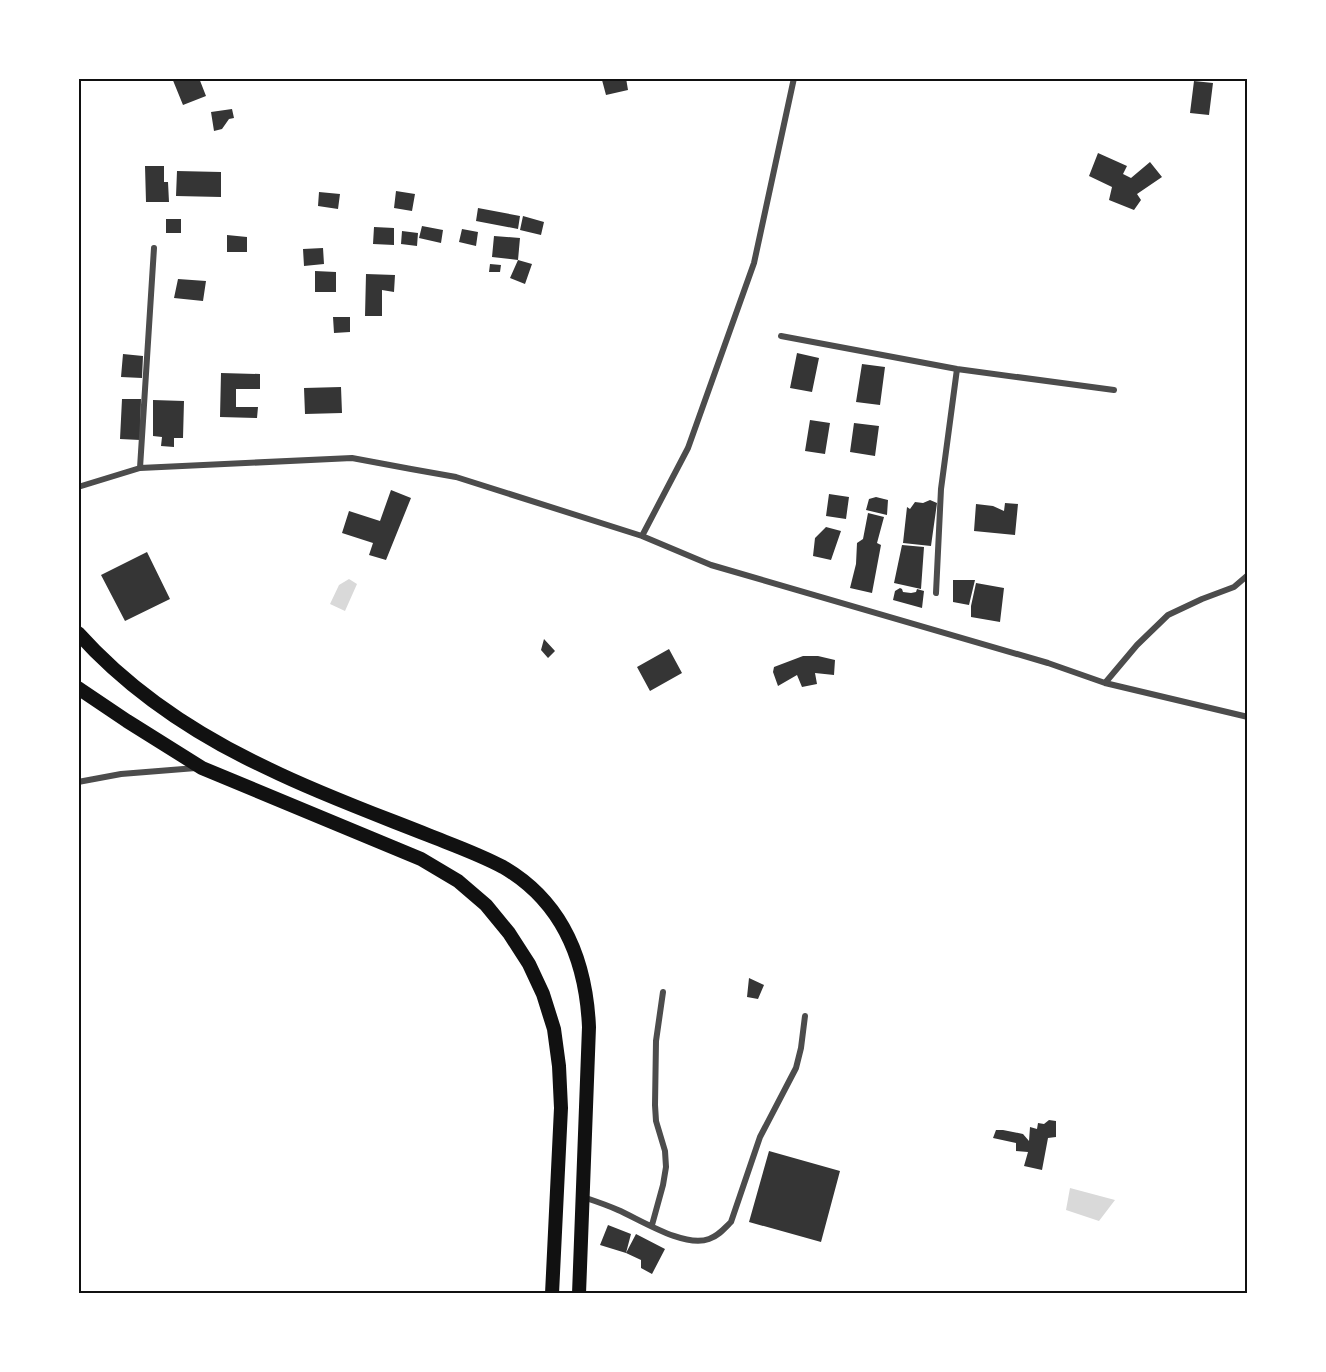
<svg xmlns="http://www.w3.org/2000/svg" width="1326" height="1372" font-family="'Roboto Serif',serif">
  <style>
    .water { fill: #d9d9d9 }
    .building { fill: #353535 }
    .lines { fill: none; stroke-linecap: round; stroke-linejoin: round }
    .minor { stroke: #4c4c4c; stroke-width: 6 }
    .trunk { stroke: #111; stroke-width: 14 }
    .neatline { fill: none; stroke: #111; stroke-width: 2 }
  </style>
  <rect width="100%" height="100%" fill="#fff"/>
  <path class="water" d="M349,579L357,584L345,611L330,604L339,585Z
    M1070,1188L1115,1200L1099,1221L1066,1210Z"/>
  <path class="building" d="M172,78H199L206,96L183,105Z
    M610,78H626L628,90L606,95L602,80Z
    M1194,81L1213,83L1209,115L1190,113Z
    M232,109L234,118L229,119L222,129L214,131L211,112Z
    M1098,153L1127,166L1123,174L1131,178L1150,162L1162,177L1137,194L1141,200L1134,210L1109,200L1112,187L1089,176Z
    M145,166H164V182H168L169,202H146Z
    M177,171L221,172V197L176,196Z
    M396,191L415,194L412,211L394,208Z
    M319,192L340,194L338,209L318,206Z
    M478,208L520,216L518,229L476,221Z
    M523,216L544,222L541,235L520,230Z
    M166,219H181V233H166Z
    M422,226L443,230L441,243L419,238Z
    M374,227L394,228V245L373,244Z
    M462,229L478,232L476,246L459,242Z
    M402,231L418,233L417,246L401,244Z
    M227,235L247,237V252H227Z
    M494,236L520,238L518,260L492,257Z
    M323,248L324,264L304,266L303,249Z
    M518,260L532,264L525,284L510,278Z
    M490,264L501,265L500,272H489Z
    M315,271L336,272V292H315Z
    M366,274L395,275L394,292L382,290V316H365Z
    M178,279L206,281L203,301L174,298Z
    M333,317H350V332L334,333Z
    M797,353L819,358L812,392L790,388Z
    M123,354L143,356L142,378L121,377Z
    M862,364L885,367L880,405L856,402Z
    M221,373L260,374V389H236V407H258L257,418L220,417Z
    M341,387L342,413L305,414L304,388Z
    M122,399H141L140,440L120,439Z
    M153,400L184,401L183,438H174V447L161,446L162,437L153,436Z
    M810,420L830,423L825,454L805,451Z
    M854,423L879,426L875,456L850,452Z
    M391,490L411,498L386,560L369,555L373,543L342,533L349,511L380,521Z
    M829,494L849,497L846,519L826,516Z
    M876,497L888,500L887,515L866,510L869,499Z
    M930,500L937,503L931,546L903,543L907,507L910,509L915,502L923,503Z
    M1005,503L1018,504L1015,535L974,531L976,504L993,506L1004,511Z
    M868,513L884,517L877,543L881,545L872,593L850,588L856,564L857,543L863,539Z
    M826,527L841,531L831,560L813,556L815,538Z
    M902,545L924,547L921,589L894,583Z
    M147,552L170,599L125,621L101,575Z
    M953,580H975L969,605L953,602Z
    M976,583L1004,588L1000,622L971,617V606Z
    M900,588L902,589L903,592L911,593L916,592L917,589L924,591L922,608L893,600L895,591Z
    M544,639L555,651L548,658L541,650Z
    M669,649L682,673L650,691L637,667Z
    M803,656H818L835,660L834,675L815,673L817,684L802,687L797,675L778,686L773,672L774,667Z
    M749,978L764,985L758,999L747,997Z
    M1049,1120L1056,1121V1137L1048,1138L1042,1170L1024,1166L1028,1152L1016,1151V1143L993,1138L996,1130H1003L1023,1134L1029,1141L1030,1127L1037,1129L1038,1123L1044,1124Z
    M769,1151L840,1171L821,1242L749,1222Z
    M608,1225L631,1234L626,1253L636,1234L665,1249L652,1274L641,1268V1260L626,1253L600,1245Z"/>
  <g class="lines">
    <path class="minor" d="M781,336L957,369L1114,390
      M140,468L154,248
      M78,487L140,468L352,458L411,469L456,477L642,536L711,565L1048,663L1105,683L1248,717
      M642,536L688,448L754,263L794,78
      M936,593L941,489L957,369
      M1105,683L1137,645L1168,615L1202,599L1234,587L1248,575
      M78,782L121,774L196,768
      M583,1197C595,1201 607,1205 618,1210C641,1220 684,1248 709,1239C718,1236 724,1229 731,1222L760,1137L796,1068L801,1048L805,1016
      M652,1225L663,1185L666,1167L665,1151L656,1121L655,1105L656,1041L663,992"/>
    <path class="trunk" d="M78,633C130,691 198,736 269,769C320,794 375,814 428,835C453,845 479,854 503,867C563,902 586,961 589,1027L579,1294
      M78,688L127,721L202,768L421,859L458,881L486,905L509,933L529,964L543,994L554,1029L559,1066L561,1108L552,1294"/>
  </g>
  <rect width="1326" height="1372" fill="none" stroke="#ffffff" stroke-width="159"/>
  <rect x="80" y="80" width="1166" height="1212" class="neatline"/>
</svg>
